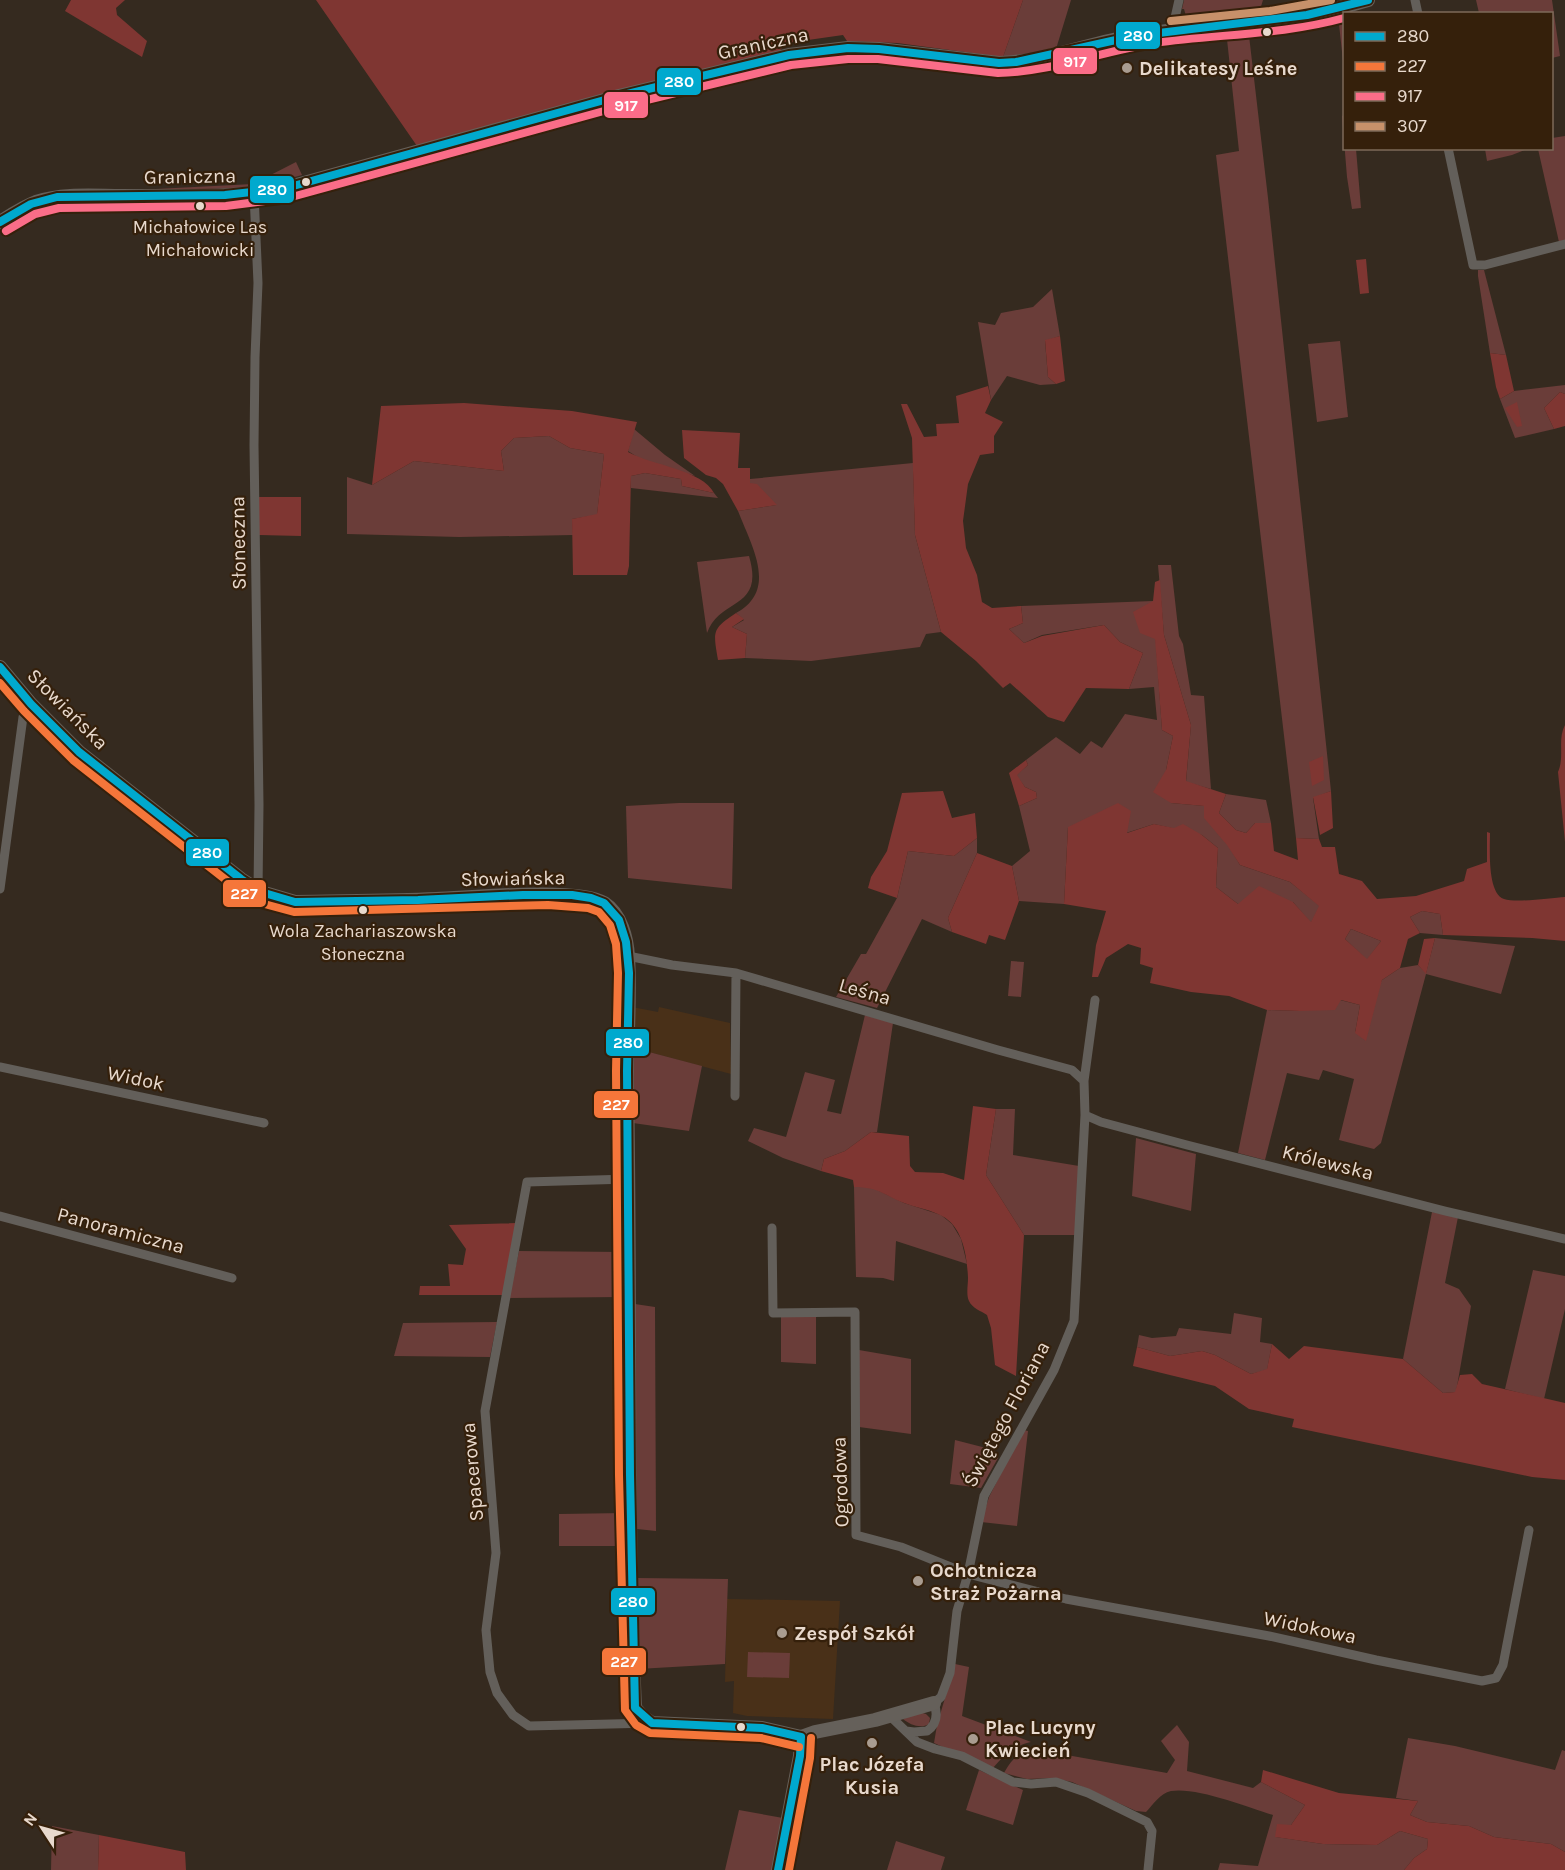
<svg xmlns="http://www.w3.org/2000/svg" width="1565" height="1870" font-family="Karla,sans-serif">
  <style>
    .built { fill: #493018 }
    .green { fill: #6a3d39 }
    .forest { fill: #7f3632; fill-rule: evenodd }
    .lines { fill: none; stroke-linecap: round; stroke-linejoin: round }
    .street { stroke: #635f5a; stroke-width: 9 }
    .secondary { stroke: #65605a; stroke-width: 14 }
    .bus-1-casing { stroke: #35200b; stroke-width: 12 }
    .bus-2-casing { stroke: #35200b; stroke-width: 12 }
    .bus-3-casing { stroke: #35200b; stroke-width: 12 }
    .bus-4-casing { stroke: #35200b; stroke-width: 12 }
    .bus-1 { stroke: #00a9ce; stroke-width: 8 }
    .bus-2 { stroke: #f5763a; stroke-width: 8 }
    .bus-3 { stroke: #fb6d88; stroke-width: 8 }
    .bus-4 { stroke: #c7916a; stroke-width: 8 }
    .bus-dot { fill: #e8d9cd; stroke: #35200b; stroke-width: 2 }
    .poi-dot { fill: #a99c90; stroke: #35200b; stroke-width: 2 }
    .labels { text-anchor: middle; stroke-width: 4.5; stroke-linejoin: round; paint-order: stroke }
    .bus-label { font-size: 18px; fill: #e8d9cd; stroke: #35200b }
    .street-label { font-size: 20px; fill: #e8d9cd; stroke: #35200b }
    .poi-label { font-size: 20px; font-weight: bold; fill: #e8d9cd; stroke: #35200b; text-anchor: start }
    .line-badge { stroke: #35200b; stroke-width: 2 }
    .badge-label { font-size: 16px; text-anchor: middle; font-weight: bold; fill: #fff }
  </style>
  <rect width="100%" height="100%" fill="#352a1f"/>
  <path class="built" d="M632,1007L658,1012L659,1007L730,1023L731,1074L634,1048Z
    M727,1599L840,1601L833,1719L747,1716L733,1713L734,1681L725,1682Z"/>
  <path class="green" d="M1023,0H1071L1056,49L1003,57Z
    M1184,0H1263L1259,13L1193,21L1186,16L1184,9H1182Z
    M1476,0H1552L1560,56L1552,58V14L1479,13Z
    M1344,14V70L1338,15Z
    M1248,27L1268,198L1331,791L1313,798L1319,839L1296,838L1216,155L1239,151L1226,30Z
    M1344,115V148L1356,149L1361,208L1352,209L1347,177L1342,116Z
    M1565,136V241L1559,242L1538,149L1552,148V138Z
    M1485,149V148L1527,149L1512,155L1487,161Z
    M296,162L302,175L255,188L136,190L253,184Z
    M1478,270H1484L1506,355L1490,353L1478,276Z
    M1052,289L1060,336L1045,341L1048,377L1056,384L1040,385L1007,376L991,400L978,322L995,325L1001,313L1033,307Z
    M1340,341L1348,417L1317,422L1308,344Z
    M1565,385V394L1560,392L1544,408L1554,429L1515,438L1500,399L1514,391Z
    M634,429L665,455L695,476L642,460L628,451Z
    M549,436L570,448L604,454L597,515L572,519L573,535L459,537L347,534V477L372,485L414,461L504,471L501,451L514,438Z
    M913,463L915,535L941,632L926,634L920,647L811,661L745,658L747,634L732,627L744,620L736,613C779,590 751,545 738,511L776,505L750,483V479Z
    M645,473L681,479L682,486L714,493L718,498L631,488V476Z
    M749,556C765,610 720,597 707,633L697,562Z
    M1158,565H1171L1179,636L1183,644L1191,695L1204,696L1211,789L1186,782L1191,725L1164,635Z
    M1153,601L1162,730L1173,736L1166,770L1171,803L1205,806L1240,865L1290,882L1320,906L1311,923L1293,902L1238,904L1216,887L1218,848L1202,835L1154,824L1126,833L1068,827L1064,904L1019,901L1012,866L1030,851L1019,806L1037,798L1036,792L1025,787L1016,775L1028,765L1026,760L1056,737L1080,754L1091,741L1102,748L1125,714L1157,720L1154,687L1129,689L1143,653L1120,642L1104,625L1042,635L1024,643L1009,629L1023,623L1021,606Z
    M1226,794L1266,800L1271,823H1255L1246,833L1236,830L1219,813Z
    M679,803H734L732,889L628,878L626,806Z
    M977,838V853L948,918L952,932L922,919L877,1008L836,997L861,954H866L897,898L908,851L954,856Z
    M1422,911L1440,914L1443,935L1420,933L1410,917Z
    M1351,929L1381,941L1367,960L1345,939Z
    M1435,938L1515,946L1501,994L1426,974L1381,1143L1374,1149L1339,1140L1354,1079L1323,1070L1319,1080L1287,1073L1265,1160L1238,1153L1267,1010L1300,1011L1340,1000L1360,1005L1355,1033L1382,980L1400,968L1418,965L1426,973Z
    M1011,961L1024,962L1021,997L1008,996Z
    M865,1015L893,1023L877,1132H871L845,1151L824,1159L821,1171L783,1158L748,1141L754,1128L786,1137L805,1072L835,1080L827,1111L841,1114Z
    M634,1048L702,1066L689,1131L633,1123Z
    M996,1109H1015L1013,1155L1079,1166L1075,1235H1024L986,1175Z
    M1136,1138L1196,1154L1191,1211L1132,1196Z
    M854,1187H871L904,1203L941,1215L952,1224L961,1239L967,1264L896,1241L894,1281L883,1278L856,1277Z
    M1432,1212L1458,1217L1445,1283L1459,1289L1471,1306L1456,1392L1443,1393L1403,1359Z
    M519,1251L622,1252L623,1297L509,1298Z
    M1533,1270L1565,1276V1309L1544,1399L1505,1389Z
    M635,1304L655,1307L656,1531L637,1529Z
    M1234,1313L1262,1318L1260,1342L1272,1344L1267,1370L1251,1374L1215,1355L1202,1351L1170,1356L1137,1347L1139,1335L1152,1338L1176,1336L1179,1328L1231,1334Z
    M816,1316V1364L781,1362V1317Z
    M497,1322L490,1357L394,1356L403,1323Z
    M859,1350L911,1359V1434L859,1427Z
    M1023,1430L1028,1431L1017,1526L981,1522L989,1497Z
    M955,1440L994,1450L998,1458L981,1488L950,1484Z
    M625,1513L624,1546H559V1514Z
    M636,1578L728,1579L725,1664L638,1669Z
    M748,1652L790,1653L789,1678L747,1677Z
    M955,1664L969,1667L962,1716L1031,1742C1013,1746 1004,1755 992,1769L934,1743L937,1725Z
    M919,1712L926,1714L930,1718L929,1724C921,1729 910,1725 903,1719Z
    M1177,1725L1189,1742L1187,1771L1253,1788L1261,1782L1305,1805L1291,1825L1276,1837L1323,1844L1377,1845L1400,1831L1428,1839L1427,1849L1414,1858L1404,1870H1218L1220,1863L1258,1866L1273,1815C1247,1807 1197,1787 1171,1791C1160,1793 1153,1805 1146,1812L1136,1811L1072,1782L1053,1778L1027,1779L1004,1773C1013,1757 1019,1752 1039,1750L1167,1773L1175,1760L1161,1741Z
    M1408,1738L1455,1746L1555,1770L1562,1750L1565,1751V1852L1551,1844L1494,1837L1469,1826L1427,1822L1410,1815L1418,1801L1396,1798Z
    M979,1770L1023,1790L1013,1825L966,1810Z
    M739,1810L783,1818L772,1870H725Z
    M52,1826L99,1835L98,1870H51Z
    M896,1841L945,1857L941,1870H887Z"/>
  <path class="forest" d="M71,0H125L116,8L117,15L147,41L142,57L65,11Z
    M316,0H1023L1003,57L897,43L847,41L843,35L787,43L776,54L417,146Z
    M1366,259L1369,293L1360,294L1356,260Z
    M1060,336L1065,381L1056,384L1048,377L1045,340Z
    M1490,353L1506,355L1514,391L1500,399L1496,387Z
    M988,386L991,400L985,413L1003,422L994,436V453L980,455L968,484L963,521L966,548L977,575L982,602L992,608L1021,606L1023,623L1009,629L1024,643L1042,636L1104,625L1120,642L1143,653L1129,689L1086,688L1064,722L1048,717L1010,683L1003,688L976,661L941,632L915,535L912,438L901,404H907L924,437L937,436L936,424L959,423L956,396Z
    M1560,392L1565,394V426L1554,429L1544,408Z
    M1517,402L1522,426L1517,427L1505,408Z
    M464,403L572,411L637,422L628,452C651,465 703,470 714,493L682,486L681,479L645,473L631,476L629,566L627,575H573L572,519L597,514L604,454L570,448L549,436L514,438L501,451L504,471L414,461L372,485L381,406Z
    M682,430L740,433L738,468H750V483L757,484L777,505L738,511L723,484L716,478L706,475L684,458Z
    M259,497H301V536L259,535Z
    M1160,580L1164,635L1191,725L1186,781L1226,794L1219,813L1236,830L1246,833L1255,823H1271L1274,851L1298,860L1296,838L1319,839L1322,847H1335L1339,874L1362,881L1377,899L1416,896L1464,881L1467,869L1487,862V832L1490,833C1490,848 1487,893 1504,899C1516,903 1551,898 1565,897V941L1532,938L1443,935L1440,914L1422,911L1410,917L1420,933L1408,939L1400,968L1382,980L1366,1041L1355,1033L1360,1005L1341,1000L1335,1010L1300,1011L1267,1010L1229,996L1191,992L1150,983L1153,968L1140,964L1141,948L1128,944L1106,958L1098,977H1092L1096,945L1106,911L1064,904L1068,827L1118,803L1131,811L1127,833L1154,824L1174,828L1183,824L1202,835L1218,848L1216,887L1238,904L1259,886L1293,902L1311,922L1319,906L1290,882L1240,865L1227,845L1204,818V806L1171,803L1153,792L1166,770L1173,736L1162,730L1155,639L1140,633L1133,612L1153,601L1155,582ZM1351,929L1381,941L1367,959L1345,939Z
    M736,613L744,619L732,627L747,634L745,658L718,660C713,631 712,629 736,613Z
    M1565,725V842L1558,772C1565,756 1557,740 1565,725Z
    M1323,756L1324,780L1312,786L1309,762Z
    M1026,760L1028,765L1017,775L1025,787L1036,792L1037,798L1019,806L1009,773Z
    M943,791L952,818L975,813L977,838L954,856L908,851L897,898L868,888L871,877L887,851L902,793Z
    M1331,791L1333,828L1320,835L1313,797Z
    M977,853L1012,866L1019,901L1005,940L989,935L986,944L952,932L948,918Z
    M1435,938L1426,974L1418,965L1424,939Z
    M973,1106L996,1109L986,1175L1024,1235L1016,1376L995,1365L991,1328L987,1315C981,1311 972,1308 969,1301C966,1295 968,1285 968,1278C967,1256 963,1227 942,1216C931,1210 918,1208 907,1204C884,1196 880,1187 854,1187L853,1180L821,1171L824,1159L845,1151L871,1132L909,1136L910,1166L915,1172L943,1173L964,1180Z
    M517,1223L504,1295H419L420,1286H450L448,1264L463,1265L466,1249L449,1225Z
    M1272,1344L1289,1359L1304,1346L1403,1359L1443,1393L1455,1392L1460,1375L1472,1374L1482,1384L1565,1403V1480L1532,1477L1292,1427L1294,1419L1249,1409L1215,1386L1133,1366L1137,1347L1170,1356L1202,1351L1215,1355L1251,1374L1267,1369Z
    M1263,1770L1339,1793L1418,1801L1410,1815L1427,1822L1469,1826L1494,1837L1551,1844L1565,1852V1870H1404L1414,1858L1427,1849L1428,1839L1400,1831L1377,1845L1323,1844L1275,1837L1277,1824L1291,1825L1305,1805L1261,1782Z
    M99,1835L185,1852L186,1870H98Z"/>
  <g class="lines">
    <path class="street" d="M1415,0L1418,14
      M1172,31L1179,0
      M1448,148L1473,265H1485L1565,244
      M254,194L258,283L255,357L254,445L259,805L258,891
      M0,889L23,717L31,704
      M628,956L672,965L736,973L998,1050L1072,1070L1084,1081
      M0,1067L264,1123
      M735,1096L736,973
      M1085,1115L1101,1122L1187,1145L1445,1211L1565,1239
      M629,1179L527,1182L485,1411L496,1553L486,1630L490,1672L497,1693L513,1715L529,1726L652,1723
      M0,1216L232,1278
      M772,1228L773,1313L855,1312L856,1535L901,1547L968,1574L1066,1599L1269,1636L1376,1660L1482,1681L1496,1678L1503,1665L1529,1530
      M890,1716L917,1742L935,1749L962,1756L1013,1782L1031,1784L1056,1782L1088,1793L1147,1822L1152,1831L1148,1870
      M906,1731L914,1732L927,1731C937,1724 938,1714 934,1703L941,1697L950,1673L957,1611L968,1574L984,1496L1054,1370L1074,1321L1085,1115L1084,1081L1095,1000"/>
    <path class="secondary" d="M0,222C11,215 23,207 36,202C64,193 94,196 122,196C178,196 232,199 286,188L619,96L789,55L848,48L879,49L999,63C1046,62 1089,43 1134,36C1191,26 1250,23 1307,15L1333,10L1368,0
      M0,667L31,704L79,752L241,879L261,892L295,902C342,901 389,901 436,899C470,898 578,887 604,903C621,914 627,938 628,957C631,1000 626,1044 627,1087C631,1294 626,1501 635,1708L643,1717L652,1723L762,1728L801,1737
      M801,1737L815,1732L875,1720L934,1703
      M778,1870L800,1756L801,1737"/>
    <g class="bus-1-casing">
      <path id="bus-1" d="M0,222L31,204L57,197L225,195L286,188L619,96L789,55L848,48L879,49L999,63L1016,62L1134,36L1307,15L1368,0
        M0,667L31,704L79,752L241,879L261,892L295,902L418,900L523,895H572L591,898L604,903L619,920L626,942L629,973L627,1071L630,1475L635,1708L652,1723L762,1728L801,1737
        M778,1870L800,1756L801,1737"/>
    </g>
    <g class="bus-2-casing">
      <path id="bus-2" d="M0,683L24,711L73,760L235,887L257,902L294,912L548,905L588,908L599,912L610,925L616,944L618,973L616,1071L619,1475L625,1710L636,1725L650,1733L761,1738L799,1747
        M789,1870L810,1758L811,1738"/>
    </g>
    <g class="bus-3-casing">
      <path id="bus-3" d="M6,231L35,214L59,208L226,206L288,198L622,106L791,65L848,59H878L998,73C1051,72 1102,51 1155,43C1217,34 1283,35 1344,18"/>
    </g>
    <g class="bus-4-casing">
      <path id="bus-4" d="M1171,21L1270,11L1331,0"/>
    </g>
    <use href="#bus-1" class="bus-1"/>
    <use href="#bus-2" class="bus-2"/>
    <use href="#bus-3" class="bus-3"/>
    <use href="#bus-4" class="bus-4"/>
  </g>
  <g class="bus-dot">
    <circle cx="1267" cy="32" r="5"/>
    <circle cx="306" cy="182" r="5"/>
    <circle cx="200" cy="206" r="5"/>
    <circle cx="363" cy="910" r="5"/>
    <circle cx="741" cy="1727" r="5"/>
  </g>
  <g class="poi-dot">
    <circle cx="1127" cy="68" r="6"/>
    <circle cx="918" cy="1581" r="6"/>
    <circle cx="782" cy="1633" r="6"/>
    <circle cx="973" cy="1739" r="6"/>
    <circle cx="872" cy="1743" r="6"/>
  </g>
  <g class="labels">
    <g class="bus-label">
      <text x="200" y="233">Michałowice Las<tspan x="200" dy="23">Michałowicki</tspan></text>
      <text x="363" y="937">Wola Zachariaszowska<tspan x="363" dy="23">Słoneczna</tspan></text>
    </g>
    <g class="street-label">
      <text transform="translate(763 43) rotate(-12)" y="7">Graniczna</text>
      <text transform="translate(190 176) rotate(-1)" y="7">Graniczna</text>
      <text transform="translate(238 543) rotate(-91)" y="7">Słoneczna</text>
      <text transform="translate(68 709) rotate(45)" y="7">Słowiańska</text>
      <text transform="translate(513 878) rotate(-1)" y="7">Słowiańska</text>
      <text transform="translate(865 991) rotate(16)" y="7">Leśna</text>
      <text transform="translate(136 1078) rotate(12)" y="7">Widok</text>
      <text transform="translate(1328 1162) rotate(14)" y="7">Królewska</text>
      <text transform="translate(121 1230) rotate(15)" y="7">Panoramiczna</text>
      <text transform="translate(1006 1414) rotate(-62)" y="7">Świętego Floriana</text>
      <text transform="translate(472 1472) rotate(-95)" y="7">Spacerowa</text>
      <text transform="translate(840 1482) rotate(-92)" y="7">Ogrodowa</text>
      <text transform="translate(1310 1627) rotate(12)" y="7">Widokowa</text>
    </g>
    <g class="poi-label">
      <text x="1139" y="75">Delikatesy Leśne</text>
      <text x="930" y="1577">Ochotnicza<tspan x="930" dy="23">Straż Pożarna</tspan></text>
      <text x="794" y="1640">Zespół Szkół</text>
      <text x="985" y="1734">Plac Lucyny<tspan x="985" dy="23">Kwiecień</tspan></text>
      <text x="872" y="1771" text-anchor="middle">Plac Józefa<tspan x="872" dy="23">Kusia</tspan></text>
    </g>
  </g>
  <g class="line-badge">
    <rect x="1115" y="21" width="46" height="29" rx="6" fill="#00a9ce"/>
    <rect x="1052" y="47" width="46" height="28" rx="6" fill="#fb6d88"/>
    <rect x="656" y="67" width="46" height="29" rx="6" fill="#00a9ce"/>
    <rect x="603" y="91" width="46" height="28" rx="6" fill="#fb6d88"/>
    <rect x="249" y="175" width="46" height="29" rx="6" fill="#00a9ce"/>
    <rect x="185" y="838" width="45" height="29" rx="6" fill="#00a9ce"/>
    <rect x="222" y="879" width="45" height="29" rx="6" fill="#f5763a"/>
    <rect x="605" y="1028" width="45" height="29" rx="6" fill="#00a9ce"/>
    <rect x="593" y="1090" width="46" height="29" rx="6" fill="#f5763a"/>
    <rect x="610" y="1587" width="46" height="29" rx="6" fill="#00a9ce"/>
    <rect x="601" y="1647" width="46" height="29" rx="6" fill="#f5763a"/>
  </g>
  <g class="badge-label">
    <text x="1138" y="41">280</text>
    <text x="1075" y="67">917</text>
    <text x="679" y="87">280</text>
    <text x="626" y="111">917</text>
    <text x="272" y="195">280</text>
    <text x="207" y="858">280</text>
    <text x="244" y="899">227</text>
    <text x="628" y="1048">280</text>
    <text x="616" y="1110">227</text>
    <text x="633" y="1607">280</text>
    <text x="624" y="1667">227</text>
  </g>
  <rect x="1343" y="12" width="210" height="138" fill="#35200b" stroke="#7d6a59" stroke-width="1.5"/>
  <rect x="1355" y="32" width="30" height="9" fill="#00a9ce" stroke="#7d6a59" stroke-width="1.5"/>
  <text x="1397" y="42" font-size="18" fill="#e8d9cd">280</text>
  <rect x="1355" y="62" width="30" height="9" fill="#f5763a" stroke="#7d6a59" stroke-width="1.5"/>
  <text x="1397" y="72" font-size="18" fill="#e8d9cd">227</text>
  <rect x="1355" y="92" width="30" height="9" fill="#fb6d88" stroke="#7d6a59" stroke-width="1.5"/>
  <text x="1397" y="102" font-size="18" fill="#e8d9cd">917</text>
  <rect x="1355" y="122" width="30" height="9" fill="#c7916a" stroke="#7d6a59" stroke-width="1.5"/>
  <text x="1397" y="132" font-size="18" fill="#e8d9cd">307</text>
  <g transform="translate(42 1828) rotate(306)" stroke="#35200b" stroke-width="4.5" paint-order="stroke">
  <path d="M0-4.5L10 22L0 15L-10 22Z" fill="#e8d9cd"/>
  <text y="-9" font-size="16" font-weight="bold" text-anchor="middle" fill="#e8d9cd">N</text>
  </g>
</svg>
